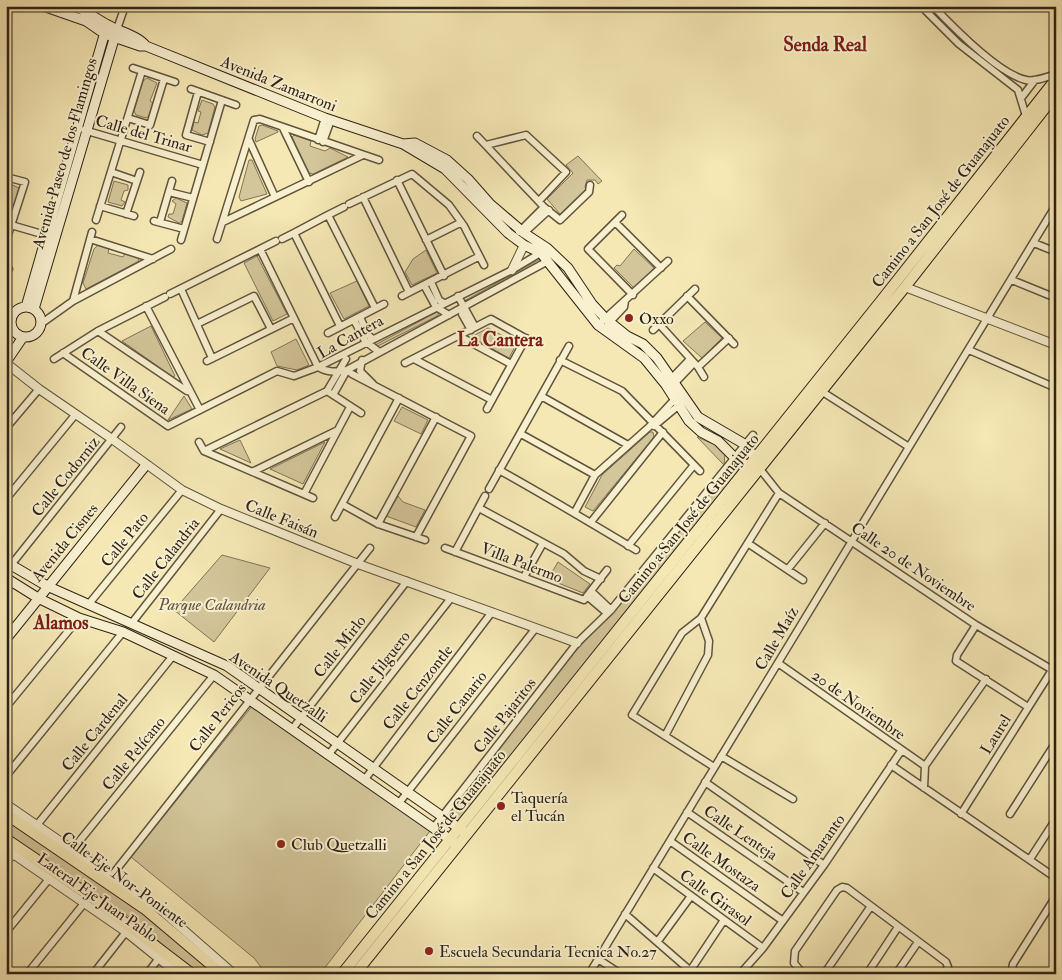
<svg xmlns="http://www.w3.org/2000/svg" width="1062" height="980" font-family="'IM FELL Double Pica',serif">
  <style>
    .green { fill: #d3c69a; stroke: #817458 }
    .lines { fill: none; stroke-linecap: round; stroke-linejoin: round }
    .minor-casing { stroke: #60543d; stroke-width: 9 }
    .tertiary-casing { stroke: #60543d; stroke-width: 10 }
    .secondary-casing { stroke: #2f2215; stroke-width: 11 }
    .primary-casing { stroke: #2f2215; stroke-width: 12 }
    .minor { stroke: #f8f0cf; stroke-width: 6 }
    .tertiary { stroke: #f8f0cf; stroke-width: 8 }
    .secondary { stroke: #f8f0cf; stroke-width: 9 }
    .primary { stroke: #f5e8b5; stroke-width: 10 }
    .poi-dot { fill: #8f2418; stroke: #f8f0cf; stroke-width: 2 }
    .labels { text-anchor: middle; stroke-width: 4; stroke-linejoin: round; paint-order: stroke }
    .street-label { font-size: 16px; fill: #2f2215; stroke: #f8f0cf }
    .poi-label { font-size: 16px; fill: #2f2215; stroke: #f8f0cf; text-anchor: start }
    .park-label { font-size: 16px; font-style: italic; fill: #60533d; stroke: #f8f0cf }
    .quarter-label { font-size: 19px; font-weight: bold; fill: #7a1f14; stroke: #f8f0cf }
  </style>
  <rect width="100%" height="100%" fill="#f5e8b5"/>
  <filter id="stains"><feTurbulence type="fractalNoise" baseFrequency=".004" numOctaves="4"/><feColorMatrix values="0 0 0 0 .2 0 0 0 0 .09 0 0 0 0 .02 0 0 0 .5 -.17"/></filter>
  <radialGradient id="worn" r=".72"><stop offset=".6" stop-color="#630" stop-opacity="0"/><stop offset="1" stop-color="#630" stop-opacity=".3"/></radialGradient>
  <path class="green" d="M147,78L157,83L150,101L153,103L149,116L146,118L136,115L134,111L143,81Z
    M202,100L213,104L215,107L208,133L202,135L192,130L194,122L198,123L201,112L198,111Z
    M262,125L278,131V132L256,142L255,139L259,126Z
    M294,135L311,141L310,146L325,151L330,148L348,157L313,174L309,173L292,137Z
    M578,156L602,181L598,184L595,180H587L585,187L586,189L560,214L547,199L573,173L566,165Z
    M249,160H252L267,194L241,201L239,197Z
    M114,181L128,185V190L124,191L121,200L125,202L122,206L108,202Z
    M6,182L19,188L6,234Z
    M176,198L187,203L182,221L179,223L168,217L169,214H173L176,204L172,201Z
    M98,245L109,248L108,253L123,257L125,253L138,257L139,261L86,289L83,283L94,249Z
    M634,249L654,268L634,288L614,268L617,265L620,266Z
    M426,250L437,273L412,285L405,272L413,259Z
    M257,256L287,314L273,321L244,263Z
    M542,258V262L467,301H464Z
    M357,281L369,306L344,319L330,293Z
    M437,312L439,313L437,316L378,346L375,345Z
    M705,322L722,338L702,358L683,341Z
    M151,326L175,376L173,377L122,341Z
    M488,328L517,343L509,358L471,337Z
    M296,339L309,365L297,370L277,366L271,352Z
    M184,396L192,409L168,420Z
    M402,407L428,420L421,434L394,421Z
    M650,432H653L654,437L593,511L585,507L602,475Z
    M697,437L718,446L725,453L724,465Z
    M240,440L251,463L220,449Z
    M325,442L303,484L270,469Z
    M733,466H738L739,470L459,821C453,819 450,815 450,810L568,659L616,608Z
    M398,496L403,502L425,510L416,527L386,516Z
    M222,555L270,568L214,642L174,610Z
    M558,562L590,584L583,593L548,579Z
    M253,705L430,831L320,974H255L261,967L254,958L131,857Z
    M6,819L164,928L215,974H198L127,915L6,834Z"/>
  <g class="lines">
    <g class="minor-casing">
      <path id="minor" d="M921,6L959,44L1018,90L1026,116
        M933,6C952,26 999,74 1026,80C1035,82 1047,77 1056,74
        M117,29L125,6
        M133,68L175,82
        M191,89L236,105
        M198,92L186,135L210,142
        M1022,97L1035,80
        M128,118L150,125L164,79
        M283,128L309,182
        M84,130L203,165
        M477,136L544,207L560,220L589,192L590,185
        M249,140L275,197
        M318,140L325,118
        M323,142L331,120
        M486,145L526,135L566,172L539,201
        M111,172L137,181
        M6,177L25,182L6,241
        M397,180L444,276
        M169,192L193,198
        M363,197L409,292
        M349,204L412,174L449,205L464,226L484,265
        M100,206L134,216
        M126,214L140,172
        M328,215L344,207
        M622,215L588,249L633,295
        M96,220L142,71
        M154,221L184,229
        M160,222L172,181
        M223,222L363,155
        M615,222L661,268
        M11,225L49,236
        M519,232L544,207
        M524,233L549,210
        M90,239L153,259
        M217,239L254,120L260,119L379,160
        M282,239L294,233
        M181,240L222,100
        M426,240L460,223
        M1034,243L1056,252
        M260,249L318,367
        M6,268L9,269
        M1012,280L1056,298
        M431,282L439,300L444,303
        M424,285L436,307L449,315
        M181,289L212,358
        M170,294L276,241
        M402,296L478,257
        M458,296L475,327
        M687,296L734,344
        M73,301L92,232
        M146,306L200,410
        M463,308L462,314L471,330
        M360,317L368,335L373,339
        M354,320L365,341L378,351
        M42,323L73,301L171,249
        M197,324L254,296L271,329
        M608,324L624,307L625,301
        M659,324L698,367L704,377
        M598,325L668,261
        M340,326L294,233L328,215L375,308
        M653,330L695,289
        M98,331L187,391
        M328,333L384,304
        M459,336L511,364
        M969,350L1056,388
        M63,353L168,426L277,371L294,376L318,367L512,270L542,252
        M54,359L98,331L165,297
        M414,359L492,400
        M362,360L360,371L373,384
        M560,360L622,391L700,471
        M207,361L294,318
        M405,363L491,319L534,343
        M318,367C328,373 336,372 347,370L548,261
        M698,367L729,338
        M347,370L352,374L471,436L416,537
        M669,381L690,359
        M673,385L694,363
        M327,391L361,413
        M821,391L909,447
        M333,395L347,370
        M541,396L628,445
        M487,409L526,338
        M654,426L678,406
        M6,428L39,389
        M521,434L595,475
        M199,442L204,451L313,498
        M204,451L327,391L346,359
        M760,469L779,493L976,625L1056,672
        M499,470C546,496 591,523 636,550
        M254,471L338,430
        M489,489L569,346
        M304,494L350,407
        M6,499L75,415
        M342,504L378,524L425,540
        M479,508L564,554L584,571L601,579
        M575,512L595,475L649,427L674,400
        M335,517L399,398
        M591,522L663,432
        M378,524L436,417
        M749,544L803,580
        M628,546L694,465
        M445,548L584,600L607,570
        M455,552L485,496
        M11,565L121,427
        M788,569L825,523
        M524,577L543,543
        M591,591L611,610
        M587,596L607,613
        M88,605L182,490
        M131,624L221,509
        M976,625L957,655L956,661L1028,707
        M778,663L925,766
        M6,707L79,618
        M293,728L407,581
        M665,736L708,655L709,641L701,618
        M329,754L451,598
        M721,756L793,799
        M891,765L1056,878
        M925,766L986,679
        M714,767L632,715L682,633L701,618L779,493
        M6,776L123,632
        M365,779L492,612
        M705,782L824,865
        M924,788L925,766
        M399,803L535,629
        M687,812L803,892
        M961,814L1052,670
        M1010,814L1056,742
        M37,825L172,657
        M434,827L577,643L611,610L753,435
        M670,841L783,921
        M73,849L214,675
        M1030,859L1056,819
        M653,868L763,948
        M109,879L370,548
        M625,914L694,974
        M6,932L49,879
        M658,941L691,896
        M598,959L621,974
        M690,971L724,920
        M27,974L90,896
        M93,974L126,932
        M147,974L159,958
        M589,974L1056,205
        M740,974L763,948L824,865L901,751
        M803,974L794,963L795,951L837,890L842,887L847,888L946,962L948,967L944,974
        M824,974L871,906
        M867,974L898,927
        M896,974L918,942
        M1011,974L1013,964L1056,896"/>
    </g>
    <g class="tertiary-casing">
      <path id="tertiary" d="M512,270L524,245
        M905,287L1056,345
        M6,310L13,315
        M6,363L39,389L112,439L182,490L221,509L358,564L577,643
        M6,804L162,911L234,974
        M7,840L9,850L13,854L126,932L178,974
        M6,862L13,854"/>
    </g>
    <g class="secondary-casing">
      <path id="secondary" d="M43,6L86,21L105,34L140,46H146L325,118L403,144L445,169L508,233L524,245L541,253L598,325L644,358L666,385L689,421L701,432L718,441L735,458L753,469
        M74,6C87,11 96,19 108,25C120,32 137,35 146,46
        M403,144L415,143L447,160L468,179L490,204L524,233L547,248L568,268L592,304L606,319L627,336L643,344L657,358L698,417L746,445L758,463
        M11 322a15 15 0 1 1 30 0a15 15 0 1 1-30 0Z
        M26,307L107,25
        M34,309L117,29
        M6,362L23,337
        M6,562L47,586L227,666L463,831
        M6,578L38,598L79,618L123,632L214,675L458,845
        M6,639L146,465"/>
    </g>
    <g class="primary-casing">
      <path id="primary" d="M6,814L145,909L222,974
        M6,839L90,896L192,974
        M342,974L881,301L1056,79
        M355,974L905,287L1056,94"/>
    </g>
    <use href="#minor" class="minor"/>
    <use href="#tertiary" class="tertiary"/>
    <use href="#secondary" class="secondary"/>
    <use href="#primary" class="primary"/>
  </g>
  <g class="poi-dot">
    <circle cx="629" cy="318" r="5"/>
    <circle cx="501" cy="806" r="5"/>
    <circle cx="281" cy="844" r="5"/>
    <circle cx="429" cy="951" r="5"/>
  </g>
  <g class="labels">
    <g class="street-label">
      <text transform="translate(279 83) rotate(22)" y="6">Avenida Zamarroni</text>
      <text transform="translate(144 133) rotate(16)" y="6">Calle del Trinar</text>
      <text transform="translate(64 153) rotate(-74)" y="6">Avenida Paseo de los Flamingos</text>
      <text transform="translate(940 201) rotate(-52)" y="6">Camino a San José de Guanajuato</text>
      <text transform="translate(350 336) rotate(-29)" y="6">La Cantera</text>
      <text transform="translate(126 380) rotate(35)" y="6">Calle Villa Siena</text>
      <text transform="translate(65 476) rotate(-51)" y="6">Calle Codorniz</text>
      <text transform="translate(282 518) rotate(22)" y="6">Calle Faisán</text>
      <text transform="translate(688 518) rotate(-51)" y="6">Camino a San José de Guanajuato</text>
      <text transform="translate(124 539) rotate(-51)" y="6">Calle Pato</text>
      <text transform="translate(64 542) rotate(-51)" y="6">Avenida Cisnes</text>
      <text transform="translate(165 558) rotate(-52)" y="6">Calle Calandria</text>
      <text transform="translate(522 562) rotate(21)" y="6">Villa Palermo</text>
      <text transform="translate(914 566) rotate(34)" y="6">Calle 20 de Noviembre</text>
      <text transform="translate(776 638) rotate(-60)" y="6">Calle Maíz</text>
      <text transform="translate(339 646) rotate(-52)" y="6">Calle Mirlo</text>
      <text transform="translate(379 667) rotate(-52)" y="6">Calle Jilguero</text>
      <text transform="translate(279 686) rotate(34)" y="6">Avenida Quetzalli</text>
      <text transform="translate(417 687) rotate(-52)" y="6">Calle Cenzontle</text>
      <text transform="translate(859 704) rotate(35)" y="6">20 de Noviembre</text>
      <text transform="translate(456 707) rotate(-52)" y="6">Calle Canario</text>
      <text transform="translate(504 715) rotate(-52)" y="6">Calle Pajaritos</text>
      <text transform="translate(217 717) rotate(-52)" y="6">Calle Pericos</text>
      <text transform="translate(94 732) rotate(-51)" y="6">Calle Cardenal</text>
      <text transform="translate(995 734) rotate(-58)" y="6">Laurel</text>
      <text transform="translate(133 753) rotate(-51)" y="6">Calle Pelícano</text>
      <text transform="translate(741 832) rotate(34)" y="6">Calle Lenteja</text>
      <text transform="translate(435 834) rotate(-51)" y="6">Camino a San José de Guanajuato</text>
      <text transform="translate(812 856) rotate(-55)" y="6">Calle Amaranto</text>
      <text transform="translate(722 861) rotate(35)" y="6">Calle Mostaza</text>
      <text transform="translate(125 879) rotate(36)" y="6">Calle Eje Nor-Poniente</text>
      <text transform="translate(98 897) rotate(35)" y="6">Lateral Eje Juan Pablo</text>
      <text transform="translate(716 897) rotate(36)" y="6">Calle Girasol</text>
    </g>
    <g class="poi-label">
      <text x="639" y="324">Oxxo</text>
      <text x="511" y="803">Taquería<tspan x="511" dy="18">el Tucán</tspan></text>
      <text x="291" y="850">Club Quetzalli</text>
      <text x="439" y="957">Escuela Secundaria Tecnica No.27</text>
    </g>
    <g class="park-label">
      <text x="212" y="610">Parque Calandria</text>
    </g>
    <g class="quarter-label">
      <text x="825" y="51">Senda Real</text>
      <text x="500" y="346">La Cantera</text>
      <text x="61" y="629">Alamos</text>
    </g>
  </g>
  <rect width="1062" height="980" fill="none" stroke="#f5e8b5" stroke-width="25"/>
  <rect x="8" y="8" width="1047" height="965" fill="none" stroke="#2f2215" stroke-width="2.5"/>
  <rect x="12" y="12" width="1037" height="955" fill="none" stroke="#2f2215"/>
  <rect width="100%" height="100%" filter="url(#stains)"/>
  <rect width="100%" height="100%" fill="url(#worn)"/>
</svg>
